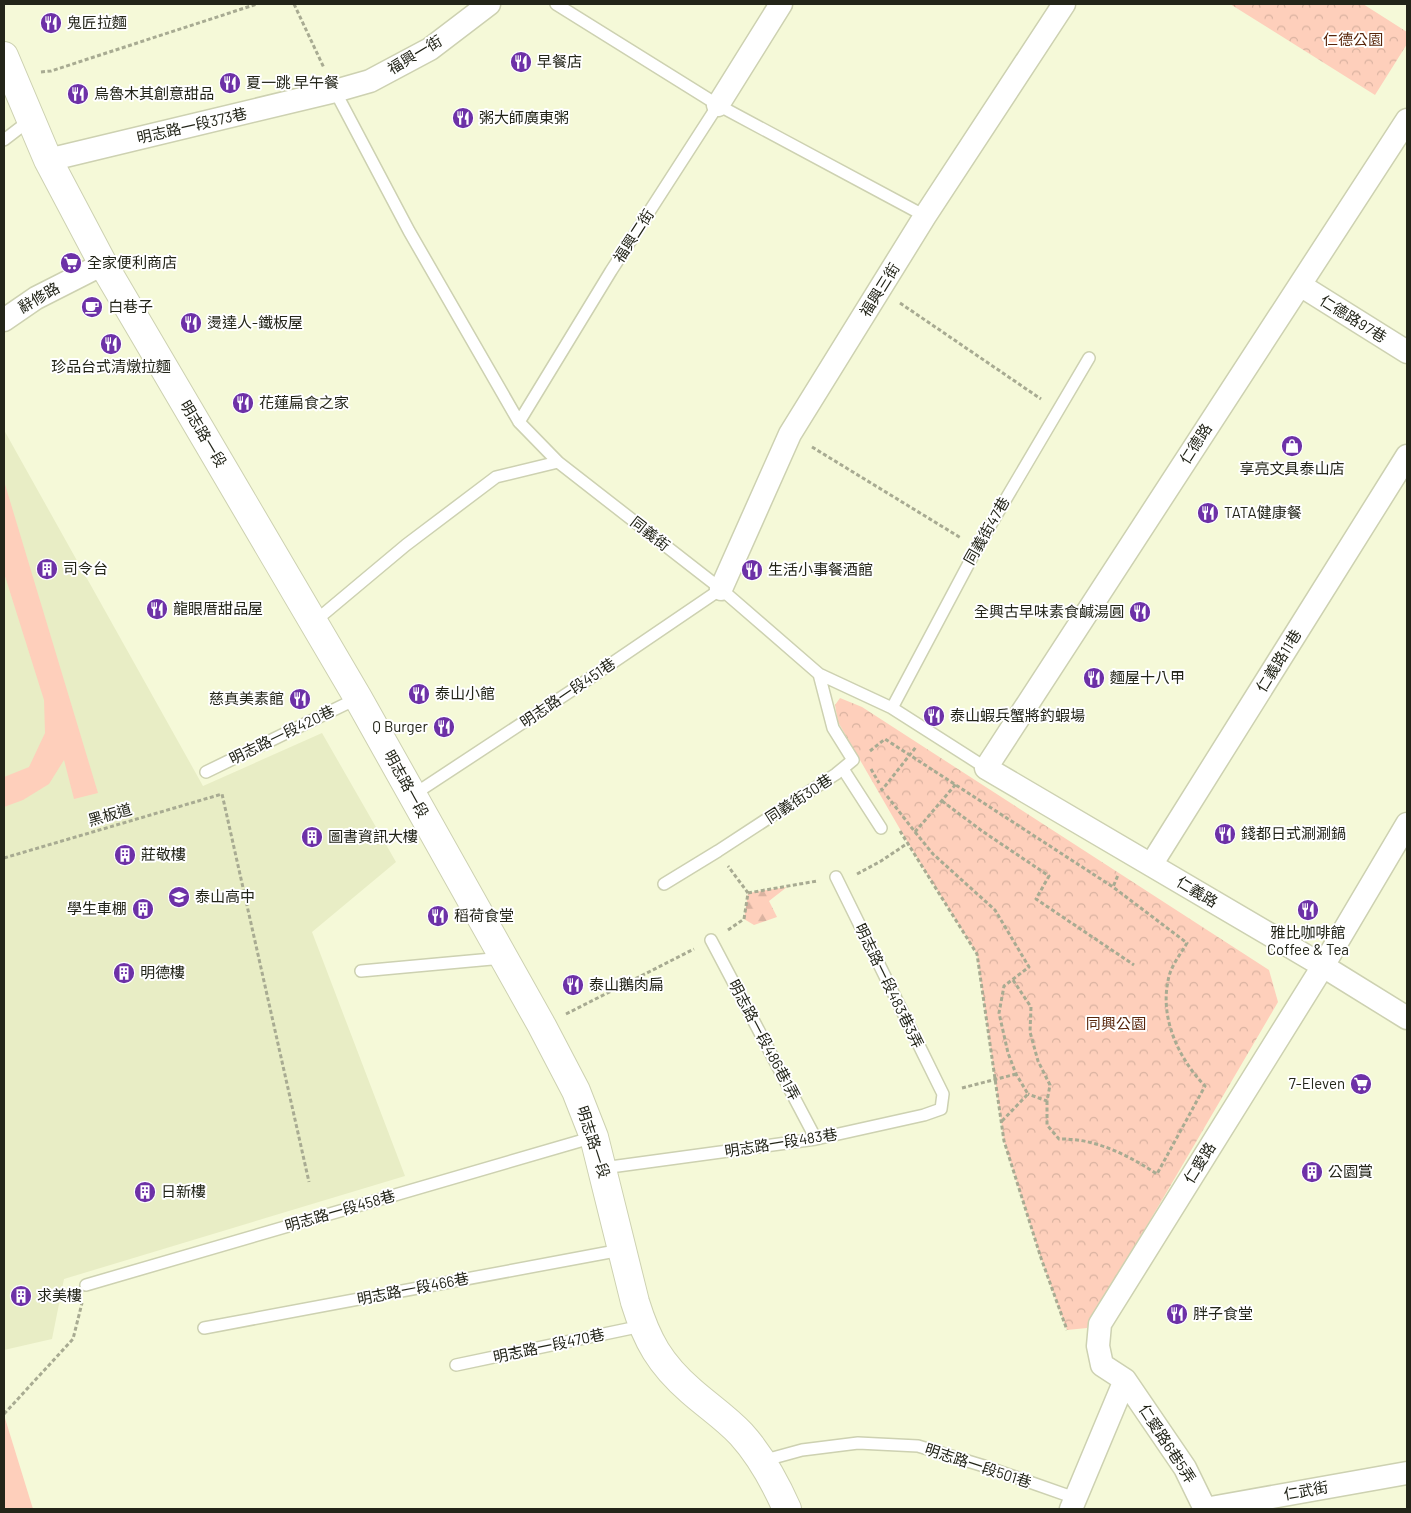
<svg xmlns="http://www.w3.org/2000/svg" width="1411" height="1513" font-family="Barlow,'Noto Sans TC',sans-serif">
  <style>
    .built { fill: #e8edc5 }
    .forest { fill: url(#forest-firs) }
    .park { fill: url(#park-crowns) }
    .garden { fill: #fecfbb }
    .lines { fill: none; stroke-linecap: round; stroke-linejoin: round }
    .lane-casing { stroke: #cdd1b1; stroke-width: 14 }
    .street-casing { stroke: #cdd1b1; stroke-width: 25 }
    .secondary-casing { stroke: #cdd1b1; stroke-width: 30 }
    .path { stroke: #a8ab92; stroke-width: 3; stroke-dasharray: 4 2.5; stroke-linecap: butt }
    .lane { stroke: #fff; stroke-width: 11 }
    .street { stroke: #fff; stroke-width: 22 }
    .secondary { stroke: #fff; stroke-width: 28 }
    .labels { text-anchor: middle; stroke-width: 4; stroke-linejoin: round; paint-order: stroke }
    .poi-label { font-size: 15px; fill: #232519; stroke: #fff; text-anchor: start }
    .park-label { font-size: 15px; fill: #58260b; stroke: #fff }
    .street-label { font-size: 15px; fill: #232519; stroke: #fff }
  </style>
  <defs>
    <pattern id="forest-firs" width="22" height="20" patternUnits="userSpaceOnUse" patternTransform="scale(1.25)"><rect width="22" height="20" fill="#fecfbb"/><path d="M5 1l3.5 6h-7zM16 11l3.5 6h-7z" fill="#d9b2a0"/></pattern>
    <pattern id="park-crowns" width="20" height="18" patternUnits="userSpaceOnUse" patternTransform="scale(1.25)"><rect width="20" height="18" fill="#fecfbb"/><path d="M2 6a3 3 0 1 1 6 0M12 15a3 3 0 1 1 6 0" fill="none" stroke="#d9b2a0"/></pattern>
  </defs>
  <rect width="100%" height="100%" fill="#f5f9d8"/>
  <path class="built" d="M4,430L203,786L322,733L396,862L312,932L405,1176L64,1279L52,1339L4,1350Z"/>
  <path class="forest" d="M787,887L769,901L777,917L754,925L744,919L748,893Z"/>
  <path class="park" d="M1230,4H1363L1407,32V44L1375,95Z
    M840,698L862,707L1269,970L1278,1002L1087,1328L1067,1330L1041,1258L1004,1141L977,954L908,843L838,722L835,705Z"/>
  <path class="garden" d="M4,481L98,793L74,799L64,760L49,784L23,800L4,807V777L29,767L45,733L44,700L4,573Z
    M4,1415L33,1509H4Z"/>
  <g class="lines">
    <g class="lane-casing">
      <path id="lane" d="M556,4L718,105L925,216
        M335,91L409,231L519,422
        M4,140L30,120
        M558,462L519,422L611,271L718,105
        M314,622L406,545L496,477L558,462L721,589L819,674L892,708L986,768
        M892,708L977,548L1089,358
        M843,769L881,828
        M206,772L358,698
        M413,795L571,691L721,589
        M664,884L718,851L836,774L853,760L833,728L819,674
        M711,940L816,1139
        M361,971L503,958
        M603,1168L816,1139L924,1115L941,1109L943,1094L836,877
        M86,1285L594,1137
        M204,1328L621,1250
        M456,1365L642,1326
        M762,1461L802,1450L858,1443L918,1446L984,1466L1075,1498"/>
    </g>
    <g class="street-casing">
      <path id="street" d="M718,105L781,4
        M1407,120L986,768L1323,966L1407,1018
        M48,160L335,91L370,81L430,49L489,4
        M1300,285L1407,352
        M4,320L36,298L103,264
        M721,589L790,434L925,216L1064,4
        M1151,865L1407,456
        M1071,1509L1125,1380
        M1205,1509L1185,1468L1125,1380L1102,1365L1098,1346L1100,1324L1323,966L1407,824
        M1205,1509L1407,1473"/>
    </g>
    <g class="secondary-casing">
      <path id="secondary" d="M4,56L48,160L103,264L358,698L542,1026L576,1091L594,1137L635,1302C647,1341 660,1364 691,1391C708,1406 726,1418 741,1434C761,1456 775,1482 787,1509"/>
    </g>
    <path class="path" d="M294,4L324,68
      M41,72L51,71L257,4
      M900,303L1041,399
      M812,447L961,538
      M870,751L885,739L1113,887L1118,875
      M871,769L879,783
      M881,788L882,790L916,747
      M887,796L915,832L956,784
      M942,801L982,831L1049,876L1036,899L1134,965
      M900,831L977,954L1004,1141L1041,1258L1067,1330
      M915,832L933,854L995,910L1029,967L1004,986L999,1013L1008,1053L1016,1074L1028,1094L1001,1122
      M4,858L222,794L309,1182
      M857,874L881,861L908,843
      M748,893L817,881
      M728,930L744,919L748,893L728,866
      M1013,980L1031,1007L1030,1032L1038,1061L1050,1085L1047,1101L1028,1094
      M566,1014L694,949
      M962,1088L1016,1074
      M1047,1101V1125L1059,1139C1095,1138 1128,1155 1157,1174L1205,1086C1179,1059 1160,1019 1168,981C1170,967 1180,955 1187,943L1113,887
      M4,1414L73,1339L82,1303"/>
    <use href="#lane" class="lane"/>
    <use href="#street" class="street"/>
    <use href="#secondary" class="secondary"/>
  </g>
  <defs>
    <g id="restaurant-disc" transform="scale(1.125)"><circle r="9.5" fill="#6d31a7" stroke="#fff"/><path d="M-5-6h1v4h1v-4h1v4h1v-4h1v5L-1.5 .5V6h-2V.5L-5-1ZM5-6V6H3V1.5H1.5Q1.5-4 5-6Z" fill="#fff"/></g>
    <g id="supermarket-disc" transform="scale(1.125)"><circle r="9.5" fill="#6d31a7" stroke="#fff"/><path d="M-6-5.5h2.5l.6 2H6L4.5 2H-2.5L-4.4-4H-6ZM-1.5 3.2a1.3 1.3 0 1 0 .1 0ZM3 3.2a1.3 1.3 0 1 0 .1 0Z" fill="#fff"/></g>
    <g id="cafe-disc" transform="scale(1.125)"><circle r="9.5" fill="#6d31a7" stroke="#fff"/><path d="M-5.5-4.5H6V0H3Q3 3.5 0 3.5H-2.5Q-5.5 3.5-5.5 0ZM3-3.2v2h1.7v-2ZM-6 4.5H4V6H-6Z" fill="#fff"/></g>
    <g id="shop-disc" transform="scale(1.125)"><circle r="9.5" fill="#6d31a7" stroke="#fff"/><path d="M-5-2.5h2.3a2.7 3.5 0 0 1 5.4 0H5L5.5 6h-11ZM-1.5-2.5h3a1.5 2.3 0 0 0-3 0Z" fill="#fff"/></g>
    <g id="building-disc" transform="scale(1.125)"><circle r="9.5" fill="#6d31a7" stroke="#fff"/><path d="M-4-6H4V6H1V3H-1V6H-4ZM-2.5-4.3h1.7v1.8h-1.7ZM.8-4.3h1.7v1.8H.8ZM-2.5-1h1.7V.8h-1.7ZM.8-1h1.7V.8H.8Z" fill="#fff"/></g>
    <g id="school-disc" transform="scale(1.125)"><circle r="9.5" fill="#6d31a7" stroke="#fff"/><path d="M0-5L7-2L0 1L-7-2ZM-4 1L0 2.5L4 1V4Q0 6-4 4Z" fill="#fff"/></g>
  </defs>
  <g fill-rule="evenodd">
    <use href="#restaurant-disc" x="51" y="23"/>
    <use href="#restaurant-disc" x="521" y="62"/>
    <use href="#restaurant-disc" x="230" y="83"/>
    <use href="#restaurant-disc" x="78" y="94"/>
    <use href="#restaurant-disc" x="463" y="118"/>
    <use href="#supermarket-disc" x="71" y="263"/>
    <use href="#cafe-disc" x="92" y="307"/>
    <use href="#restaurant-disc" x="191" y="323"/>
    <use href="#restaurant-disc" x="111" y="344"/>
    <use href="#restaurant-disc" x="243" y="403"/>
    <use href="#shop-disc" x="1292" y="446"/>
    <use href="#restaurant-disc" x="1208" y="513"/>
    <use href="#building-disc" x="47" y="569"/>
    <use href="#restaurant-disc" x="752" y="570"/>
    <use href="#restaurant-disc" x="157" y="609"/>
    <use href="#restaurant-disc" x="1140" y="612"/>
    <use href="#restaurant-disc" x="1094" y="678"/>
    <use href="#restaurant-disc" x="419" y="694"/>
    <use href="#restaurant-disc" x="300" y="699"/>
    <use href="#restaurant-disc" x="934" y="716"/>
    <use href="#restaurant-disc" x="444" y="727"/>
    <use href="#restaurant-disc" x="1225" y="834"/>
    <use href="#building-disc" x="312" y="837"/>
    <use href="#building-disc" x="125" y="855"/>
    <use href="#school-disc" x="179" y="897"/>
    <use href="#building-disc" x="143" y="909"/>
    <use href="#restaurant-disc" x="1308" y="910"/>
    <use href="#restaurant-disc" x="438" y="916"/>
    <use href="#building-disc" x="124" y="973"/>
    <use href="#restaurant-disc" x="573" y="985"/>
    <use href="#supermarket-disc" x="1361" y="1084"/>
    <use href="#building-disc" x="1312" y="1172"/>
    <use href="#building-disc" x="145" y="1192"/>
    <use href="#building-disc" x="21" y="1296"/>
    <use href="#restaurant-disc" x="1177" y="1314"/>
  </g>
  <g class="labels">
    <g class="poi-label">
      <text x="67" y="28">鬼匠拉麵</text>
      <text x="537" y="67">早餐店</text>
      <text x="246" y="88">夏一跳 早午餐</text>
      <text x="94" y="99">烏魯木其創意甜品</text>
      <text x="479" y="123">粥大師廣東粥</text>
      <text x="87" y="268">全家便利商店</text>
      <text x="108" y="312">白巷子</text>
      <text x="207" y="328">燙達人-鐵板屋</text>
      <text x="111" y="372" text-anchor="middle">珍品台式清燉拉麵</text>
      <text x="259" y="408">花蓮扁食之家</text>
      <text x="1292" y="474" text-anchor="middle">享亮文具泰山店</text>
      <text x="1224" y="518">TATA健康餐</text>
      <text x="63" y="574">司令台</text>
      <text x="768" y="575">生活小事餐酒館</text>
      <text x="173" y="614">龍眼厝甜品屋</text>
      <text x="1124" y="617" text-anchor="end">全興古早味素食鹹湯圓</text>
      <text x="1110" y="683">麵屋十八甲</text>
      <text x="435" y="699">泰山小館</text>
      <text x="284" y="704" text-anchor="end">慈真美素館</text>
      <text x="950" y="721">泰山蝦兵蟹將釣蝦場</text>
      <text x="428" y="732" text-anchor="end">Q Burger</text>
      <text x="1241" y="839">錢都日式涮涮鍋</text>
      <text x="328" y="842">圖書資訊大樓</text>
      <text x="141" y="860">莊敬樓</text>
      <text x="195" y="902">泰山高中</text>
      <text x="127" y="914" text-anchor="end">學生車棚</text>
      <text x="454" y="921">稻荷食堂</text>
      <text x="1308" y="938" text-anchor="middle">雅比咖啡館<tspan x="1308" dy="17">Coffee &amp; Tea</tspan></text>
      <text x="140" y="978">明德樓</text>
      <text x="589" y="990">泰山鵝肉扁</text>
      <text x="1345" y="1089" text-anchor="end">7-Eleven</text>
      <text x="1328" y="1177">公園賞</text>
      <text x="161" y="1197">日新樓</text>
      <text x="37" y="1301">求美樓</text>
      <text x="1193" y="1319">胖子食堂</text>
    </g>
    <g class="park-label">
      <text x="1353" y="45">仁德公園</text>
      <text x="1116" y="1029">同興公園</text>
    </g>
    <g class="street-label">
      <text transform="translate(415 55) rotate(-31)" y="5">福興一街</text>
      <text transform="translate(192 126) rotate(-13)" y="5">明志路一段373巷</text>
      <text transform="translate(634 236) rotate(-57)" y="5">福興二街</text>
      <text transform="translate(880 290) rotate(-58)" y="5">福興三街</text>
      <text transform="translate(39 298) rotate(-30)" y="5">辭修路</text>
      <text transform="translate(1353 319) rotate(32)" y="5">仁德路97巷</text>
      <text transform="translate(203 434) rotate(59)" y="5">明志路一段</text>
      <text transform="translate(1196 444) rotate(-57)" y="5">仁德路</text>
      <text transform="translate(987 531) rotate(-60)" y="5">同義街47巷</text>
      <text transform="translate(650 534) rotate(38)" y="5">同義街</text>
      <text transform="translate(1279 661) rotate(-58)" y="5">仁義路11巷</text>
      <text transform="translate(568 693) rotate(-34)" y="5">明志路一段451巷</text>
      <text transform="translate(282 735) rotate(-26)" y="5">明志路一段420巷</text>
      <text transform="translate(406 784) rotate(61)" y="5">明志路一段</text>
      <text transform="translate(799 799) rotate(-33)" y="5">同義街30巷</text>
      <text transform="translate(110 815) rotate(-16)" y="5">黑板道</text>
      <text transform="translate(1197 892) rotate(31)" y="5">仁義路</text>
      <text transform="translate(889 986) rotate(64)" y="5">明志路一段483巷3弄</text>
      <text transform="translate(764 1040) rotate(62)" y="5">明志路一段486巷1弄</text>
      <text transform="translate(593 1142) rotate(72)" y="5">明志路一段</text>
      <text transform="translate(781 1143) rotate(-9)" y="5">明志路一段483巷</text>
      <text transform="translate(1200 1163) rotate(-58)" y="5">仁愛路</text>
      <text transform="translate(340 1211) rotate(-16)" y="5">明志路一段458巷</text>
      <text transform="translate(413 1289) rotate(-11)" y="5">明志路一段466巷</text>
      <text transform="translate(549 1346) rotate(-12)" y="5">明志路一段470巷</text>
      <text transform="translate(1167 1444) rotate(57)" y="5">仁愛路6巷5弄</text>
      <text transform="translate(978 1466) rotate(18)" y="5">明志路一段501巷</text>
      <text transform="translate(1306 1491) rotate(-10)" y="5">仁武街</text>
    </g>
  </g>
  <rect width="1411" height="1513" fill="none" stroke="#232519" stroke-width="10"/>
</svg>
